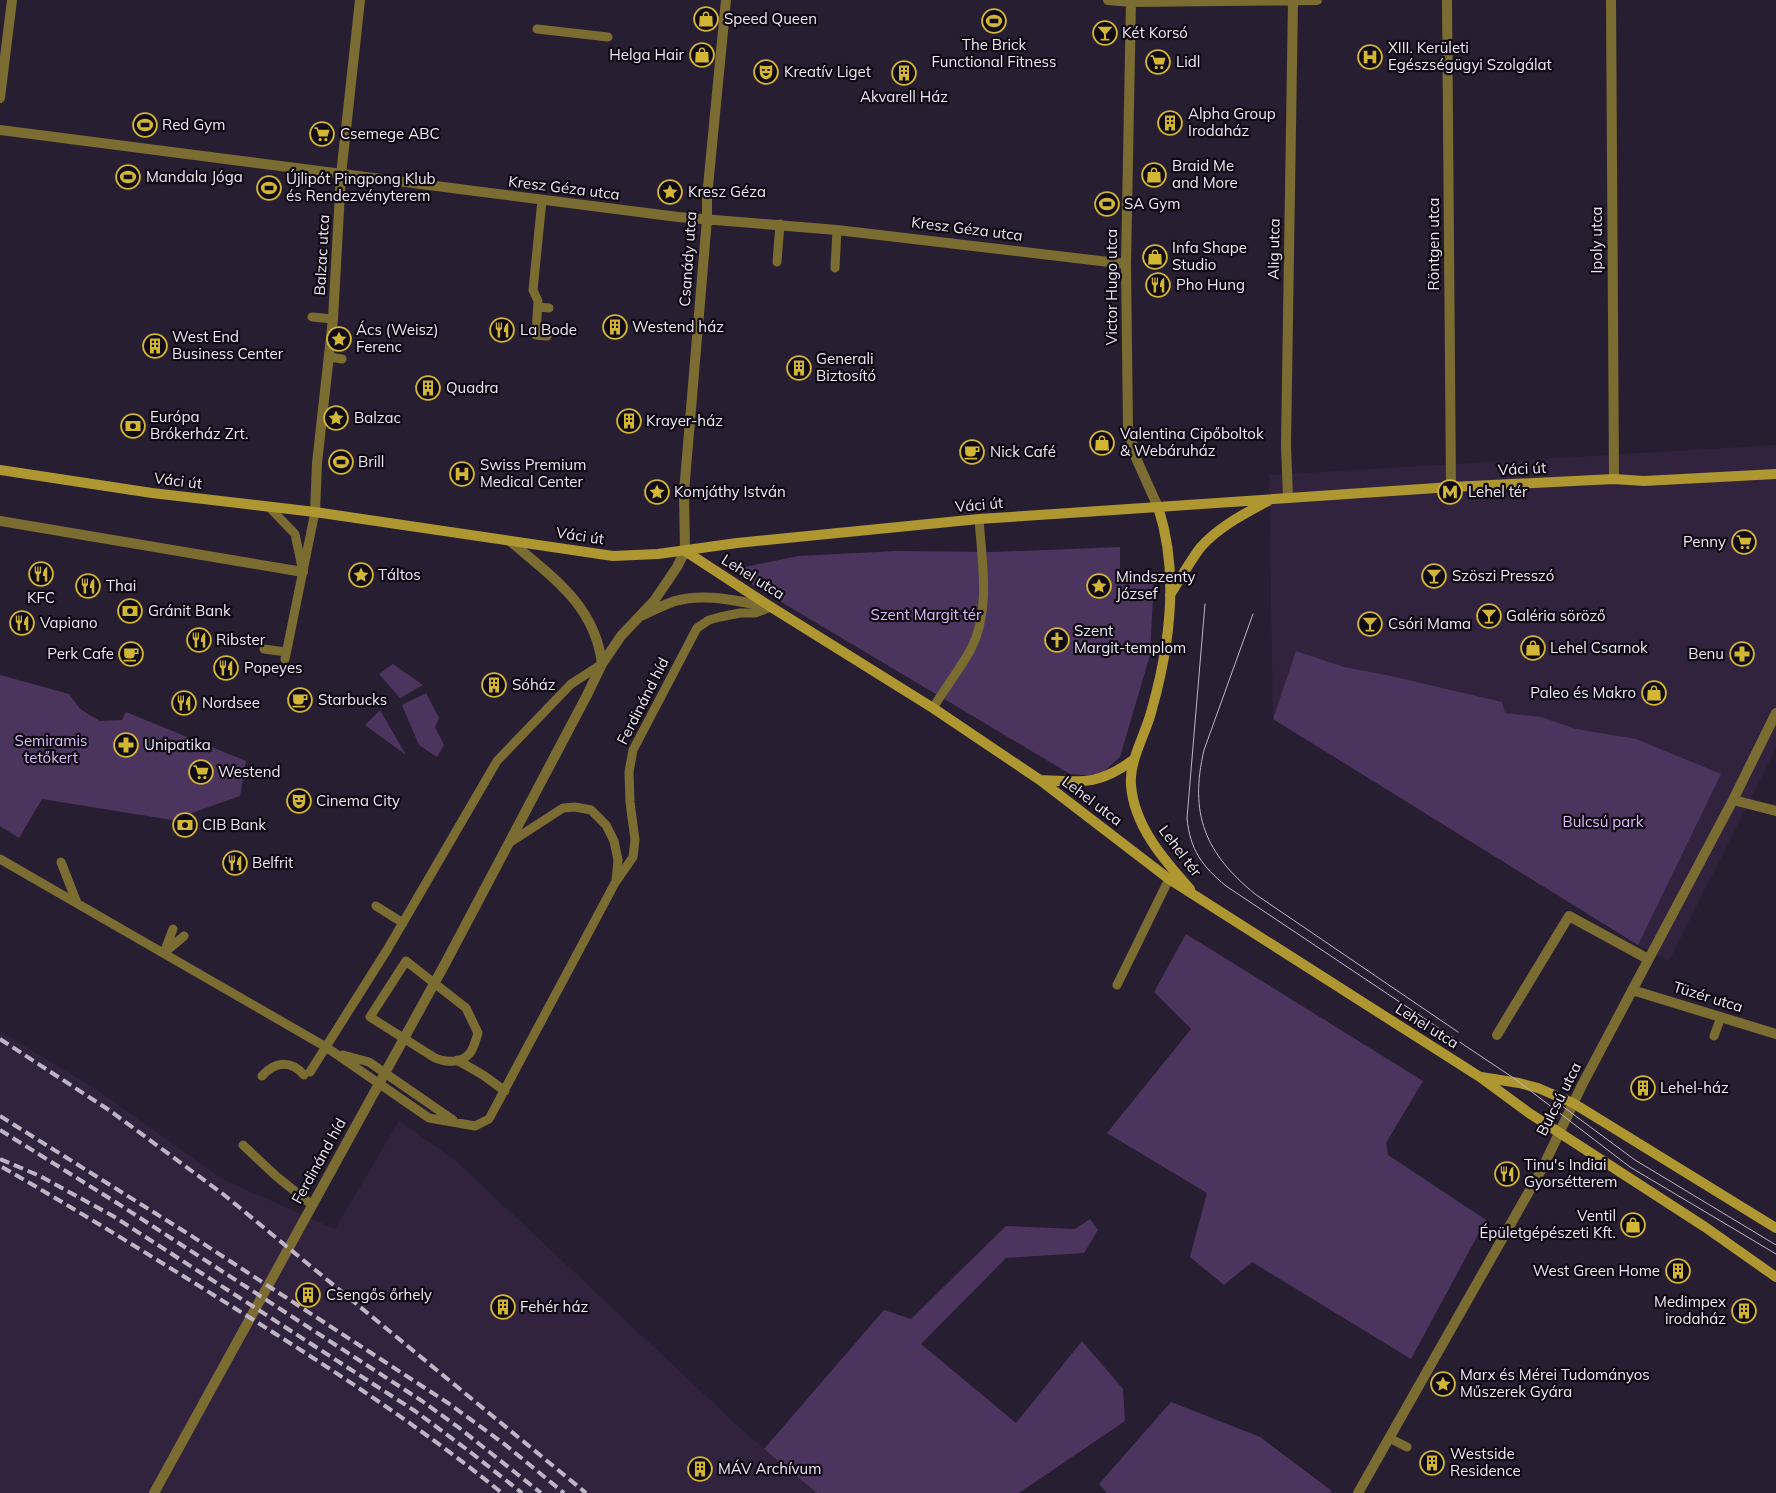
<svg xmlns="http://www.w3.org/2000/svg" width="1776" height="1493" font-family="Mulish,sans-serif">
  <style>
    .built { fill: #31233d }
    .green { fill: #4b355f }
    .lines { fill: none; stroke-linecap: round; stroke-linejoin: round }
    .service { stroke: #7b6c32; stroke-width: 9 }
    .pedestrian { stroke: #7b6c32; stroke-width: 10 }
    .minor { stroke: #7b6c32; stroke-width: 10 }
    .tertiary { stroke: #7b6c32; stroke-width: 10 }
    .secondary { stroke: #ae9630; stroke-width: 10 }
    .tram { stroke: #bdb5c5; stroke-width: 1 }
    .rail { stroke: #bdb5c5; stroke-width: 4; stroke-dasharray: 10 5; stroke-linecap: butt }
    .labels { text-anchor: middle; stroke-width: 4.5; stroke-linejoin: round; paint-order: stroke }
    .poi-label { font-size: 15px; fill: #efe8f6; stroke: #0f0a13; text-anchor: start }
    .street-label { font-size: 15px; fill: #efe8f6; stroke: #0f0a13 }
    .park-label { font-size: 15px; fill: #dcbdf9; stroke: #0f0a13 }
  </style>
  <rect width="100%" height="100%" fill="#281e31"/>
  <path class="built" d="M1776,445V748L1669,961L1638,945L1273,719L1269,475Z
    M0,1031L94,1088L224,1180L335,1229L399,1121L455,1160L740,1428L817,1493H0Z"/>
  <path class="green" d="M1120,547V574L1154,577L1150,655L1120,757L1099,776L1070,774L736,575L735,569L798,556L897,551L994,552Z
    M1296,651L1344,667L1391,676L1502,702L1505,713L1541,717L1576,729L1636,739L1721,774L1638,945L1273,719Z
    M393,664L423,685L400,698L379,674Z
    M0,675L69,694L80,709L100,721L122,720L126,712L246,761L240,796L172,820L42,799L19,838L0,826Z
    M426,693L439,718L435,727L444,745L437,757L419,745L402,705Z
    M380,710L406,755L365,725Z
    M1186,934L1423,1081L1386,1143L1388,1155L1486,1220L1411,1359L1252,1262L1224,1285L1190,1257L1207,1193L1107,1133L1191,1029L1154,992Z
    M1090,1219L1098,1230L1084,1253L1006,1258L921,1344L1016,1423L1082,1341L1123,1389L1125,1421L1019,1493H817L764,1449L884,1310L911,1319L1006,1226L1075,1229Z
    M1171,1402L1260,1437L1332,1491L1330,1493H1107L1099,1484Z"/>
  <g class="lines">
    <path class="service" d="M537,29L608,37
      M542,200L533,290L538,301L536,335L547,336
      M777,262L780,224
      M835,268L837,230
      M538,307L549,308
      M312,317L333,319
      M329,357L342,359
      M269,507L295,534L302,567
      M264,649L286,652
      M285,659L315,512
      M933,708C945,688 960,669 971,649C991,610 982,562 979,519
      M509,843L563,808L575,807L591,810L606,825L614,841L618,860L616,881
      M0,859L326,1047L429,1118L475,1126L489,1119L615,883L633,857L635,840L630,802L629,772L633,750L697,628L709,620L720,617L740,613H755L771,607
      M61,862L77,903
      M376,906L403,923
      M165,950L173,929
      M164,953L184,936
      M406,961L466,1008L478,1033C476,1039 474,1048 470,1053C462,1063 446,1063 435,1058L370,1017Z
      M1117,985L1169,879
      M1714,1036L1721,1017
      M343,1055L369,1062L453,1120
      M457,1060L483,1075L505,1091
      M310,1072L387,950L497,761L571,684L602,664
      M262,1076C275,1061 291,1060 304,1075
      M243,1145L276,1176L312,1205
      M1389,1438L1407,1447"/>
    <path class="pedestrian" d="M0,521L303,572"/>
    <path class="minor" d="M1108,0L1131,2L1317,0
      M1131,0L1126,264L1128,428L1136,458L1158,507
      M1447,0L1451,487
      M1611,0L1614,479
      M0,98L12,0
      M0,130L678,217L837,230L1126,264
      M1288,498L1286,445L1293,0
      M315,512L317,463L333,319L341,175L360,0
      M685,551L684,492L707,219V197L726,0
      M1733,800L1776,811
      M1632,990L1776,1034
      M1497,1035L1569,916L1648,959
      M1358,1493L1543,1167L1582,1085L1733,800L1776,713"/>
    <path class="tertiary" d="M510,541C552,577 595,605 602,664
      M643,615C653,610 664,605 675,601C705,592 740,602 771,607
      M154,1493L446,962L586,697L602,664L621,636L654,601L677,567L685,551"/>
    <path class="secondary" d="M0,470L152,493L315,512L613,556L658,554L737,543L979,519L1099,511L1451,487L1614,479L1644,481L1776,474
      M1158,507C1179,571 1170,645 1152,709C1146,734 1129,760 1131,785C1134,826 1164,860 1190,889
      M685,551L771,607L933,708L1040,780L1169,879L1480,1077L1529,1113L1705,1227L1776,1277
      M1170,595C1180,579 1189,563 1200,548C1218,527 1244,514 1268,501
      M1040,780C1081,782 1098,786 1133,760
      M1481,1077L1519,1083L1538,1088L1573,1103L1776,1228"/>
    <path class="tram" d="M1205,604L1187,818C1190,850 1202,866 1226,886L1515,1079L1630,1167L1776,1254
      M1253,614L1204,750C1189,814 1205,853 1255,894L1458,1032
      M1558,1103L1635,1160L1776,1245"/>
    <path class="rail" d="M0,1039L109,1110L223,1194L586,1493
      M0,1116L190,1235L448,1403L503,1443L564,1493
      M0,1130L117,1203L422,1401L458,1427L541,1493
      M0,1159L40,1176L113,1216L415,1411L469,1451L522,1493
      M2,1167C84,1214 164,1264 244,1314C333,1370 421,1427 502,1493"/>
  </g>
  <defs>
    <g id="shop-ring" transform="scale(1.25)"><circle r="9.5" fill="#0f0a13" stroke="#d4b635" stroke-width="1.5"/><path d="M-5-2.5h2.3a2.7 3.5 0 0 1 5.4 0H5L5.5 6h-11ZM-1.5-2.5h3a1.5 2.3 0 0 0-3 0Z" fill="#d4b635"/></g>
    <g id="stadium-ring" transform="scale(1.25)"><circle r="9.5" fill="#0f0a13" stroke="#d4b635" stroke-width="1.5"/><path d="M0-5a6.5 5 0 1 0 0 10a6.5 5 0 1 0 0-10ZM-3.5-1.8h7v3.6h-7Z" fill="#d4b635"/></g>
    <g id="bar-ring" transform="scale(1.25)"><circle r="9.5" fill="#0f0a13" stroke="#d4b635" stroke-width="1.5"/><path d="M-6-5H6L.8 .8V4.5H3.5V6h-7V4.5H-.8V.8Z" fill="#d4b635"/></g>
    <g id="hospital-ring" transform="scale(1.25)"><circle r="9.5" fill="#0f0a13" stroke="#d4b635" stroke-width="1.5"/><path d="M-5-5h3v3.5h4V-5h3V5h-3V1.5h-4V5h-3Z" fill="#d4b635"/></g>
    <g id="supermarket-ring" transform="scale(1.25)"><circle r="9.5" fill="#0f0a13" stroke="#d4b635" stroke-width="1.5"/><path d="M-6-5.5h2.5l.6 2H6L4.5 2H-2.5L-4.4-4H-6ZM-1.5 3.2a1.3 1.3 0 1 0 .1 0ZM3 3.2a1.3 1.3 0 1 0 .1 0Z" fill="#d4b635"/></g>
    <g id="theatre-ring" transform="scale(1.25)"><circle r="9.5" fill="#0f0a13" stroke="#d4b635" stroke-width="1.5"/><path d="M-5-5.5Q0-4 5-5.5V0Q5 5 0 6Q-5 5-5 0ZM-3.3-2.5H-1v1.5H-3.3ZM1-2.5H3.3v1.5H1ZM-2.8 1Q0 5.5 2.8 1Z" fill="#d4b635"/></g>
    <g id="building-ring" transform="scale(1.25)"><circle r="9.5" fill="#0f0a13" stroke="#d4b635" stroke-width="1.5"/><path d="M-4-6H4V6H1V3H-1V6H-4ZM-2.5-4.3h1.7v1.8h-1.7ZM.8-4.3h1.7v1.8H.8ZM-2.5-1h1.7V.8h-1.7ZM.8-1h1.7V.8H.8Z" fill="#d4b635"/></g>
    <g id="sight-ring" transform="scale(1.25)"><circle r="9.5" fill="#0f0a13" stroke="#d4b635" stroke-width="1.5"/><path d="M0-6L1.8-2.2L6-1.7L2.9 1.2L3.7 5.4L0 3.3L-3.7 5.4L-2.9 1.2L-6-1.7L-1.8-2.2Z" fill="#d4b635"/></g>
    <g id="restaurant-ring" transform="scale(1.25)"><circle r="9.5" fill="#0f0a13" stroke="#d4b635" stroke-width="1.5"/><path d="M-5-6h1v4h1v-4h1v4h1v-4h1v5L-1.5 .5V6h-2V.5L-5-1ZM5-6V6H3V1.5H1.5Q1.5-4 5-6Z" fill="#d4b635"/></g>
    <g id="bank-ring" transform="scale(1.25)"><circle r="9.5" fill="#0f0a13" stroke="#d4b635" stroke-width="1.5"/><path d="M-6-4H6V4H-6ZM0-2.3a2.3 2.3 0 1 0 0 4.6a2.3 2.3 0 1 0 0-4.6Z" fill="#d4b635"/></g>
    <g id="cafe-ring" transform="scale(1.25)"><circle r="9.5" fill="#0f0a13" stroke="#d4b635" stroke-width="1.5"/><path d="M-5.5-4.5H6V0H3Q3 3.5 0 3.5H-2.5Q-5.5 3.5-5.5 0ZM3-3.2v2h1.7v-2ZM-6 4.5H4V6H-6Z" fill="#d4b635"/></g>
    <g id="metro-ring" transform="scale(1.25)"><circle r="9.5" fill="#0f0a13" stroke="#d4b635" stroke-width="1.5"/><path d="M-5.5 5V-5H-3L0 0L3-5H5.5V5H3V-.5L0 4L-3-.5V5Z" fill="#d4b635"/></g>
    <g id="church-ring" transform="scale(1.25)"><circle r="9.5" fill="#0f0a13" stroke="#d4b635" stroke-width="1.5"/><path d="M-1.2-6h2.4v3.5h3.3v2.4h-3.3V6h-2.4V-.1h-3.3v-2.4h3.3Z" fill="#d4b635"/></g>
    <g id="pharmacy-ring" transform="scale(1.25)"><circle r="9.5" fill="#0f0a13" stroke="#d4b635" stroke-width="1.5"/><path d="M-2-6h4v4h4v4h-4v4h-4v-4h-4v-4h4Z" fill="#d4b635"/></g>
  </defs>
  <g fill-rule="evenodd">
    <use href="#shop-ring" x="706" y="19"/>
    <use href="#stadium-ring" x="994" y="21"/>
    <use href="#bar-ring" x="1105" y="33"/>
    <use href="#shop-ring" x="702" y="55"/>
    <use href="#hospital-ring" x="1370" y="57"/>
    <use href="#supermarket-ring" x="1158" y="62"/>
    <use href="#theatre-ring" x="766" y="72"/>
    <use href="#building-ring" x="904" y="73"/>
    <use href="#building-ring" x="1170" y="123"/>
    <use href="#stadium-ring" x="145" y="125"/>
    <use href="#supermarket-ring" x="322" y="134"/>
    <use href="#shop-ring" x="1154" y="175"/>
    <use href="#stadium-ring" x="128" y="177"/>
    <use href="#stadium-ring" x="269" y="188"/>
    <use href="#sight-ring" x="670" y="192"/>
    <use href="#stadium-ring" x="1107" y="204"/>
    <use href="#shop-ring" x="1155" y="257"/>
    <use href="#restaurant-ring" x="1158" y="285"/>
    <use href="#building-ring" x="615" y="327"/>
    <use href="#restaurant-ring" x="502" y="330"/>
    <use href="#sight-ring" x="339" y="339"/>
    <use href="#building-ring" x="155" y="346"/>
    <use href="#building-ring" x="799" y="368"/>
    <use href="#building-ring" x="428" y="388"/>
    <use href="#sight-ring" x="336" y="418"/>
    <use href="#building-ring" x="629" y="421"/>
    <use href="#bank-ring" x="133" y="426"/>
    <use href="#shop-ring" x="1102" y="443"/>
    <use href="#cafe-ring" x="972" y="452"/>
    <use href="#stadium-ring" x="341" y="462"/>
    <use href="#hospital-ring" x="462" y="474"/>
    <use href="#sight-ring" x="657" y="492"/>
    <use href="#metro-ring" x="1450" y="492"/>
    <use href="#supermarket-ring" x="1744" y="542"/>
    <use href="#restaurant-ring" x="41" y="574"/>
    <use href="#sight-ring" x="361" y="575"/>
    <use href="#bar-ring" x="1434" y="576"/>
    <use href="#restaurant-ring" x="88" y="586"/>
    <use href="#sight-ring" x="1099" y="586"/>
    <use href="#bank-ring" x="130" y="611"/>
    <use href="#bar-ring" x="1489" y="616"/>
    <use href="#restaurant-ring" x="22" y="623"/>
    <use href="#bar-ring" x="1370" y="624"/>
    <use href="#restaurant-ring" x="199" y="640"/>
    <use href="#church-ring" x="1057" y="640"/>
    <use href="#shop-ring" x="1533" y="648"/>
    <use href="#cafe-ring" x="131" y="654"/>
    <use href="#pharmacy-ring" x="1742" y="654"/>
    <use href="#restaurant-ring" x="226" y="668"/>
    <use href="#building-ring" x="494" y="685"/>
    <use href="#shop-ring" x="1654" y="693"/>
    <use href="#cafe-ring" x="300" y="700"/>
    <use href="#restaurant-ring" x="184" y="703"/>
    <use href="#pharmacy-ring" x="126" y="745"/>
    <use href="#supermarket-ring" x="201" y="772"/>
    <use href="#theatre-ring" x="299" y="801"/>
    <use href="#bank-ring" x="185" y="825"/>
    <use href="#restaurant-ring" x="235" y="863"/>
    <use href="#building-ring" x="1643" y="1088"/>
    <use href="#restaurant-ring" x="1507" y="1174"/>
    <use href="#shop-ring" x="1633" y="1225"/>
    <use href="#building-ring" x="1678" y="1271"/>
    <use href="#building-ring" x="308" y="1295"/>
    <use href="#building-ring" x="503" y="1307"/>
    <use href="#building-ring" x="1744" y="1311"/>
    <use href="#sight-ring" x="1443" y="1384"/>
    <use href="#building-ring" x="1432" y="1463"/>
    <use href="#building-ring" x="700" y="1469"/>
  </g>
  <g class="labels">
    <g class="poi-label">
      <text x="724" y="24">Speed Queen</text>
      <text x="1122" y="38">Két Korsó</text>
      <text x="994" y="50" text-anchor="middle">The Brick<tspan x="994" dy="17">Functional Fitness</tspan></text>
      <text x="1388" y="53">XIII. Kerületi<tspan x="1388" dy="17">Egészségügyi Szolgálat</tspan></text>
      <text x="684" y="60" text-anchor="end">Helga Hair</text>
      <text x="1176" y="67">Lidl</text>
      <text x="784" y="77">Kreatív Liget</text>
      <text x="904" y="102" text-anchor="middle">Akvarell Ház</text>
      <text x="1188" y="119">Alpha Group<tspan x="1188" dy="17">Irodaház</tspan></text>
      <text x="162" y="130">Red Gym</text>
      <text x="340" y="139">Csemege ABC</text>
      <text x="1172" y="171">Braid Me<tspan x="1172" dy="17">and More</tspan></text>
      <text x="146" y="182">Mandala Jóga</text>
      <text x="286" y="184">Újlipót Pingpong Klub<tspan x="286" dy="17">és Rendezvényterem</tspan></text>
      <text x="688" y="197">Kresz Géza</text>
      <text x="1124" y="209">SA Gym</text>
      <text x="1172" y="253">Infa Shape<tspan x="1172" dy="17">Studio</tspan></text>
      <text x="1176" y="290">Pho Hung</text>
      <text x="632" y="332">Westend ház</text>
      <text x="356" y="335">Ács (Weisz)<tspan x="356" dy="17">Ferenc</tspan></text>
      <text x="520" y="335">La Bode</text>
      <text x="172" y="342">West End<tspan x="172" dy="17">Business Center</tspan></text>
      <text x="816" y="364">Generali<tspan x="816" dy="17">Biztosító</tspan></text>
      <text x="446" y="393">Quadra</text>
      <text x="150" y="422">Európa<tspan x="150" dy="17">Brókerház Zrt.</tspan></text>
      <text x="354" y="423">Balzac</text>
      <text x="646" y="426">Krayer-ház</text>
      <text x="1120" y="439">Valentina Cipőboltok<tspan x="1120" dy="17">&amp; Webáruház</tspan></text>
      <text x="990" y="457">Nick Café</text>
      <text x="358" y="467">Brill</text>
      <text x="480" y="470">Swiss Premium<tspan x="480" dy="17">Medical Center</tspan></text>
      <text x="674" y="497">Komjáthy István</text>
      <text x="1468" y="497">Lehel tér</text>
      <text x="1726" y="547" text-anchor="end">Penny</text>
      <text x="378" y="580">Táltos</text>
      <text x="1452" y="581">Szöszi Presszó</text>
      <text x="1116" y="582">Mindszenty<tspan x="1116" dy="17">József</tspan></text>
      <text x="106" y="591">Thai</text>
      <text x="41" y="603" text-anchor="middle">KFC</text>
      <text x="148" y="616">Gránit Bank</text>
      <text x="1506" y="621">Galéria söröző</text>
      <text x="40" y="628">Vapiano</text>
      <text x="1388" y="629">Csóri Mama</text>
      <text x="1074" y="636">Szent<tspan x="1074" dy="17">Margit-templom</tspan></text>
      <text x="216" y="645">Ribster</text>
      <text x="1550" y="653">Lehel Csarnok</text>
      <text x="114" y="659" text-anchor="end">Perk Cafe</text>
      <text x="1724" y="659" text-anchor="end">Benu</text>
      <text x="244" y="673">Popeyes</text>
      <text x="512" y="690">Sóház</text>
      <text x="1636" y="698" text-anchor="end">Paleo és Makro</text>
      <text x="318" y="705">Starbucks</text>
      <text x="202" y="708">Nordsee</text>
      <text x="144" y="750">Unipatika</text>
      <text x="218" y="777">Westend</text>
      <text x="316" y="806">Cinema City</text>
      <text x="202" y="830">CIB Bank</text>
      <text x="252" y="868">Belfrit</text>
      <text x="1660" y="1093">Lehel-ház</text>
      <text x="1524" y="1170">Tinu's Indiai<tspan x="1524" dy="17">Gyorsétterem</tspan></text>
      <text x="1616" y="1221" text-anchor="end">Ventil<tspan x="1616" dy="17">Épületgépészeti Kft.</tspan></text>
      <text x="1660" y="1276" text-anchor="end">West Green Home</text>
      <text x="326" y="1300">Csengős őrhely</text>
      <text x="1726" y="1307" text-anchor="end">Medimpex<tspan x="1726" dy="17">irodaház</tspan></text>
      <text x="520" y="1312">Fehér ház</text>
      <text x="1460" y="1380">Marx és Mérei Tudományos<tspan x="1460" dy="17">Műszerek Gyára</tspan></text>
      <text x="1450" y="1459">Westside<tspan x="1450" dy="17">Residence</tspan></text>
      <text x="718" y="1474">MÁV Archívum</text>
    </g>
    <g class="street-label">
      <text transform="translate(564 188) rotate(7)" y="5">Kresz Géza utca</text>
      <text transform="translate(967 229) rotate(7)" y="5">Kresz Géza utca</text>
      <text transform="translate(1597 240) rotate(-90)" y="5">Ipoly utca</text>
      <text transform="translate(1434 244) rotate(-90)" y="5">Röntgen utca</text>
      <text transform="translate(1274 249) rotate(-89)" y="5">Alig utca</text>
      <text transform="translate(322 255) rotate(-87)" y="5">Balzac utca</text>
      <text transform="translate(688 259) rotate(-86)" y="5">Csanády utca</text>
      <text transform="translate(1112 287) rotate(-90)" y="5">Victor Hugo utca</text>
      <text transform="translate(1522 469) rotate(-3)" y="5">Váci út</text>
      <text transform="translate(178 481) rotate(7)" y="5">Váci út</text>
      <text transform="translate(979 505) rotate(-5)" y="5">Váci út</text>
      <text transform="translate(580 536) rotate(8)" y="5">Váci út</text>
      <text transform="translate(753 577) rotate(32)" y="5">Lehel utca</text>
      <text transform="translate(643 701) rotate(-63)" y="5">Ferdinánd híd</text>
      <text transform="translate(1092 801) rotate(37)" y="5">Lehel utca</text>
      <text transform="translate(1180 851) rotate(53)" y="5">Lehel tér</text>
      <text transform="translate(1708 997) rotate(17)" y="5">Tüzér utca</text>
      <text transform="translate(1427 1026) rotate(32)" y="5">Lehel utca</text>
      <text transform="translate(1559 1099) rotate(-63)" y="5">Bulcsú utca</text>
      <text transform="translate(319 1161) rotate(-61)" y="5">Ferdinánd híd</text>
    </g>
    <g class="park-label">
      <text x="926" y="620">Szent Margit tér</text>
      <text x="51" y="746">Semiramis<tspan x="51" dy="17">tetőkert</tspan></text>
      <text x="1603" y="827">Bulcsú park</text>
    </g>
  </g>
</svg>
